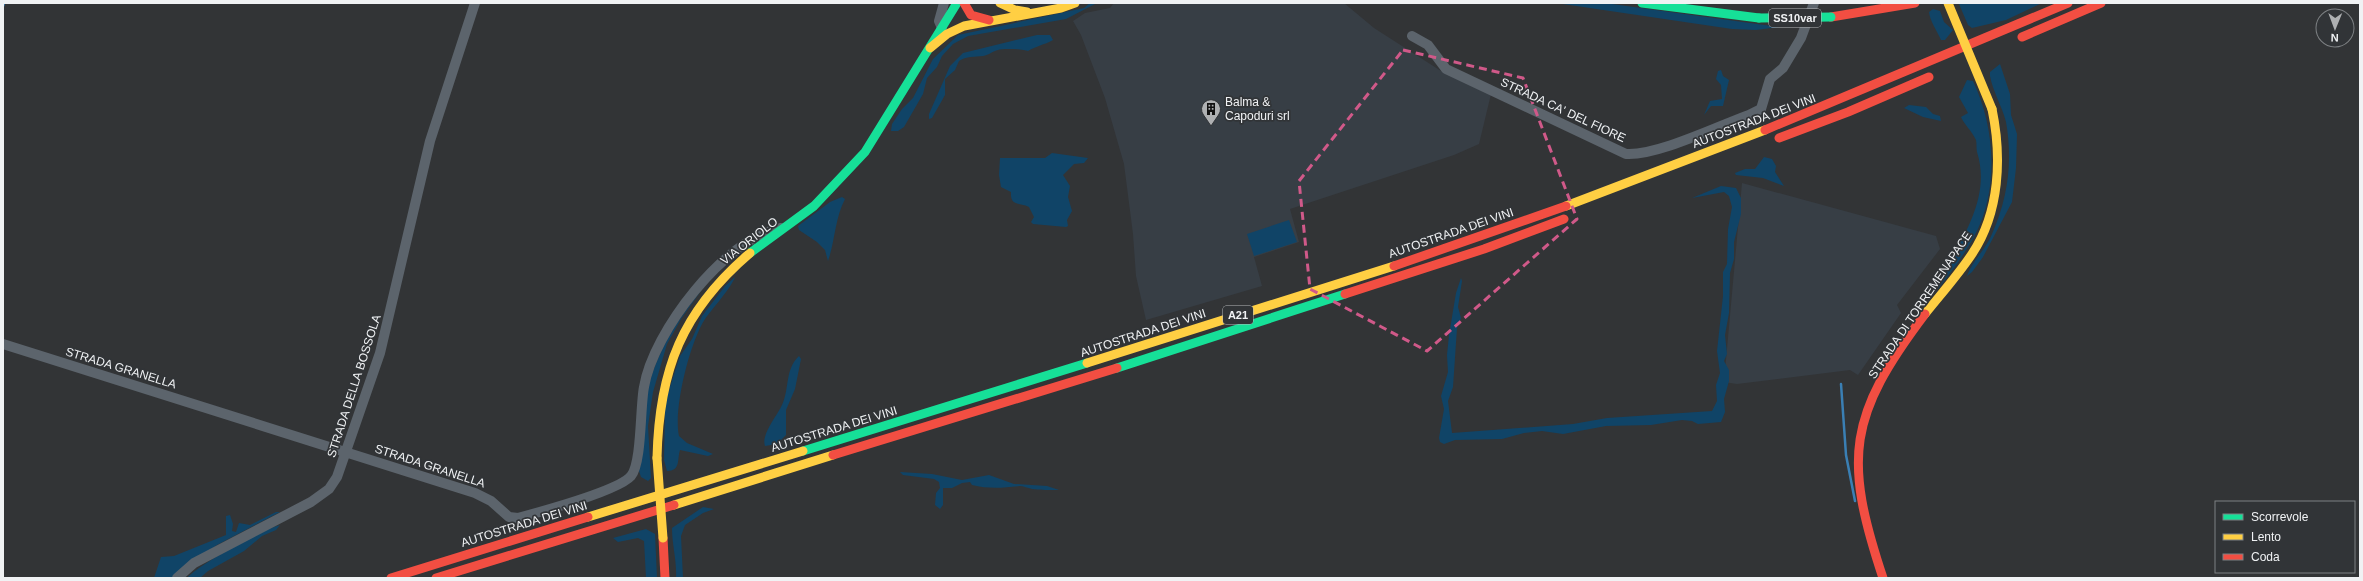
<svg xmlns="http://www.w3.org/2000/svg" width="2363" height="581" font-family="Arial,sans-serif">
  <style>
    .built { fill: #373e45 }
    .green { fill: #104467 }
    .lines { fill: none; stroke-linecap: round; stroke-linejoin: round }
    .stream { stroke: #3a7fb4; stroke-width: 2.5 }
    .street { stroke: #5c646c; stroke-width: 10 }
    .fast { stroke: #16e098; stroke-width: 9 }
    .slow { stroke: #ffcf43; stroke-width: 9 }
    .jam { stroke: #f24e42; stroke-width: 9 }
    .fast-bridge { stroke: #16e098; stroke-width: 9 }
    .slow-bridge { stroke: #ffcf43; stroke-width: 9 }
    .marked { fill: none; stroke: #d05989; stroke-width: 3; stroke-dasharray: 8 5; stroke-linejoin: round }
    .labels { text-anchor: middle; stroke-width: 3.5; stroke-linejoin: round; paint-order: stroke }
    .shield { fill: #313437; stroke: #b7b9bb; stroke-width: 1 }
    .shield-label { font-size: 11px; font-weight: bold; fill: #f0f2f4 }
    .poi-label { font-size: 12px; fill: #f0f2f4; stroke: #313437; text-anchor: start }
    .street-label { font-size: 12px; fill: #f0f2f4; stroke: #313437 }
  </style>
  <rect width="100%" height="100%" fill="#323436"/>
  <path class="built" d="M1114,3H1344L1374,28L1441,71L1491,94L1479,144L1454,155L1290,209L1299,242L1254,257L1262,286L1146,320L1136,276L1133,234L1124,164L1105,98L1081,35L1073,21L1085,13L1110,8Z
    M1742,183L1936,236L1940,249L1897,305L1901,313L1858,375L1850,370L1737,384L1724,382Z"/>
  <path class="green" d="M1090,3H1097L1066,19L968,36L953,44L942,56L937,67L927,78L923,94L904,127L898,131H891L892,124L902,109L913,98L933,59L958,35L1084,8Z
    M1556,3L1612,4L1779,27L1756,30L1732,29Z
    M2042,3L2006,20L1972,28L1968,25L1959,4Z
    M1933,9L1940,11L1944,22L1953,30L1945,40H1941C1937,31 1930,21 1929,12Z
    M1037,35H1050L1053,40C1044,45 1036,46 1028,51C1024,49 1002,48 998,50C993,51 989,55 983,56C975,57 966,56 959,61L955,70L945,79V95L932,118L929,119V114L950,66L963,53Z
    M2000,64L2010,94L2011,115L2017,134L2016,168L2012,202L1983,257L1972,272L1967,276C1972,261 1986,249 1992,234C2008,198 2013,161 2006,122C2002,106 1993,92 1990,76V72Z
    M1721,70L1723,76L1729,80L1723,106H1711L1704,115L1710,101L1722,99L1721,85L1716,79L1718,71Z
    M1967,80L1973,81C1997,131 2000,199 1968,247C1959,262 1948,276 1938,289L1936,287L1937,281C1960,243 1992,199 1977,152C1976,148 1977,144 1976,140C1972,131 1963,123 1961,117L1968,113L1959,97Z
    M1909,105L1926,107L1933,114L1940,116L1941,121L1923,117L1904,108Z
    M1052,153L1088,158L1084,163L1074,164L1063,175L1070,186L1068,197L1072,211L1067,220L1068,226L1066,227L1033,224L1031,222L1034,217L1029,207C1020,202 1010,207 1011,192L1001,187L999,175L1000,158H1045Z
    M1764,157L1772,159L1776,166L1775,172L1784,186L1763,178L1736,175L1735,173L1745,169H1755Z
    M1721,186L1736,188L1741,198V214L1734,242V259L1730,273L1729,313L1725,335L1727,354L1724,361L1729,370V381L1724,399L1725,412L1721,422L1698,424L1692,421L1682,420L1651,425L1606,426L1563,434L1542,431L1524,433L1502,439L1455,440L1444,444L1440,442L1439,438L1444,409L1441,396L1448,372L1447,355L1449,335L1456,293L1461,278L1462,281L1458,307L1461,318L1457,328L1453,387L1448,401L1452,433L1573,424L1607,418L1712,411L1717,401L1716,385L1720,373L1717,351L1723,296V272L1727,264L1728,229L1732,207L1729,196L1724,192L1692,198Z
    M842,197L845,199C835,218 835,241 828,261L825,250L817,242L799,230L798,226L830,202Z
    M1289,220L1297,242L1254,256L1247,234Z
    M735,277C731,288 713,308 705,319C690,342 673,409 679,436L687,443L713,454L708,456L680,450C677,459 681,471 667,471L664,460L665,409L667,396L680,356L692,339L702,316L725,286Z
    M703,288L681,319L667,344L653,392L648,426L651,478L648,481L641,477L639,471C644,455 640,436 642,419C650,363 668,332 703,288Z
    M799,356L801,359L795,389L786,410V435L777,444L765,446C761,435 776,417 781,407C790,391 784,370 799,356Z
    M900,472L932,474L962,480L989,475L1014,484L1047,486L1059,490C1055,490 1035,490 1032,489C1028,488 1023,486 1020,486C1003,488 988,489 972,485L970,482L962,483L952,488H943V505L940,509L935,505L936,493L940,488L939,482L934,479L903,475Z
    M703,507L714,509L703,513L685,525L681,536L683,578H676C677,561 672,545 672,528Z
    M276,512H280L217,545L172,578H154L161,557L174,556L226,535V516L230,515L233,524L232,531L236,532L239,523L250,525Z
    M280,525L276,530L262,536L244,551L208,571L200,578H187C199,564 262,530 280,525Z
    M646,529L655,534L657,578H646L644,541L638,538L618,542L613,538Z"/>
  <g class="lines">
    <path class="stream" d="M3,6L4,3
      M1841,384L1846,455L1855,501"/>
    <path class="street" d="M942,28L939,21L944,3
      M1412,36L1428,45L1446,69L1626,154C1657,156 1718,126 1749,115L1761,109L1770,79L1783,68L1801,38L1814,3
      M3,344L475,493L491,501L509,517L518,518C540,512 618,491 631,476C642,463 640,407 644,387C653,332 725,238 781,228
      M177,578L194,563L311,502L329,489L337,477L380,353L430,141L475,3"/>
    <path class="fast" d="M1642,3L1759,18
      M750,253L814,206L865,152L957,3
      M1117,368L1345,294
      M803,451L1087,363"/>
    <path class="slow" d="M1000,3L1015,10L1027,12
      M930,48L947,34L964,26L1061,8L1075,3
      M1566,206L1765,130
      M1925,314C1941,294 1958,275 1972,254C2000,212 2002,157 1992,109
      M1087,363L1394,266
      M657,458C659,370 682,311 750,253
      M674,505L833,455
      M588,517L803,451"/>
    <path class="jam" d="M964,3L971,15L989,20
      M1831,17L1915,3
      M2022,37L2101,3
      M1765,130L2068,3
      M1779,138L1848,112L1929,77
      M1394,266L1566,206
      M1345,294L1484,249L1564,219
      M833,455L1117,368
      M663,538L665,578
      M391,578L588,517
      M436,578L674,505
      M1883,578C1843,458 1848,416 1925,314"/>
    <path class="fast-bridge" d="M1759,18L1831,17"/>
    <path class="slow-bridge" d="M1948,3L1992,109
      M657,458L663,538"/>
  </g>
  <path class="marked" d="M1403,50L1523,78L1577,219L1427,351L1310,289L1299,181Z"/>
  <defs>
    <g id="building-pin" transform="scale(1)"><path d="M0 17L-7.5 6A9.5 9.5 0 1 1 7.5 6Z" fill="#aeb0b2" stroke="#313437"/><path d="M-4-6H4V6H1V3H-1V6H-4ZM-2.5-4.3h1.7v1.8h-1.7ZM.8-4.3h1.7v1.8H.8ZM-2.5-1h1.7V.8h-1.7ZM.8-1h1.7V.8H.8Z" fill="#111"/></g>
  </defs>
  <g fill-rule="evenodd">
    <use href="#building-pin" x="1211" y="109"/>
  </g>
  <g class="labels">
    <g class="shield">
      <rect x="1769" y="9" width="52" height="18" rx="3"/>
      <rect x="1223" y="306" width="30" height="18" rx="3"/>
    </g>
    <g class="shield-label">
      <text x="1795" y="22">SS10var</text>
      <text x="1238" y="319">A21</text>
    </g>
    <g class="poi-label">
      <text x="1225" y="106">Balma &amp;<tspan x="1225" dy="14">Capoduri srl</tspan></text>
    </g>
    <g class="street-label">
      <text transform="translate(1563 110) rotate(25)" y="4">STRADA CA' DEL FIORE</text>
      <text transform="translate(1754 121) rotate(-21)" y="4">AUTOSTRADA DEI VINI</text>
      <text transform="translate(1451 233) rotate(-19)" y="4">AUTOSTRADA DEI VINI</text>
      <text transform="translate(749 241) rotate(-38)" y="4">VIA ORIOLO</text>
      <text transform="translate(1920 305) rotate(-56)" y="4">STRADA DI TORREMENAPACE</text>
      <text transform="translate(1143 333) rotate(-18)" y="4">AUTOSTRADA DEI VINI</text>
      <text transform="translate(121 368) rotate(17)" y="4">STRADA GRANELLA</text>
      <text transform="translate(354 386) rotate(-72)" y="4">STRADA DELLA BOSSOLA</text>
      <text transform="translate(834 429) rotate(-17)" y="4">AUTOSTRADA DEI VINI</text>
      <text transform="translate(430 466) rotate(18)" y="4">STRADA GRANELLA</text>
      <text transform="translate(524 524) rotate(-17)" y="4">AUTOSTRADA DEI VINI</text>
    </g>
  </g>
  <rect width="2363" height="581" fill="none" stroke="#f0f2f4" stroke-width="8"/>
  <rect x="2215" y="501" width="140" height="72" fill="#313437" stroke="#7d8083"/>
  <rect x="2223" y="514" width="20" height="6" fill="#16e098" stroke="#7d8083"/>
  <text x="2251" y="521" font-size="12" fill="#f0f2f4">Scorrevole</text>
  <rect x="2223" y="534" width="20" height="6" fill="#ffcf43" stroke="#7d8083"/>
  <text x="2251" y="541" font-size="12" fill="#f0f2f4">Lento</text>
  <rect x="2223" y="554" width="20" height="6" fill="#f24e42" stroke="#7d8083"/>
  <text x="2251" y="561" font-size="12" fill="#f0f2f4">Coda</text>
  <g transform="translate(2335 28) rotate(181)"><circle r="19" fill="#313437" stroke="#7d8083"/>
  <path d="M0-3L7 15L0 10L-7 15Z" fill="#aeb0b2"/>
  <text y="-6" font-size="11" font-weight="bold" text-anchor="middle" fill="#f0f2f4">N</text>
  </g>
</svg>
